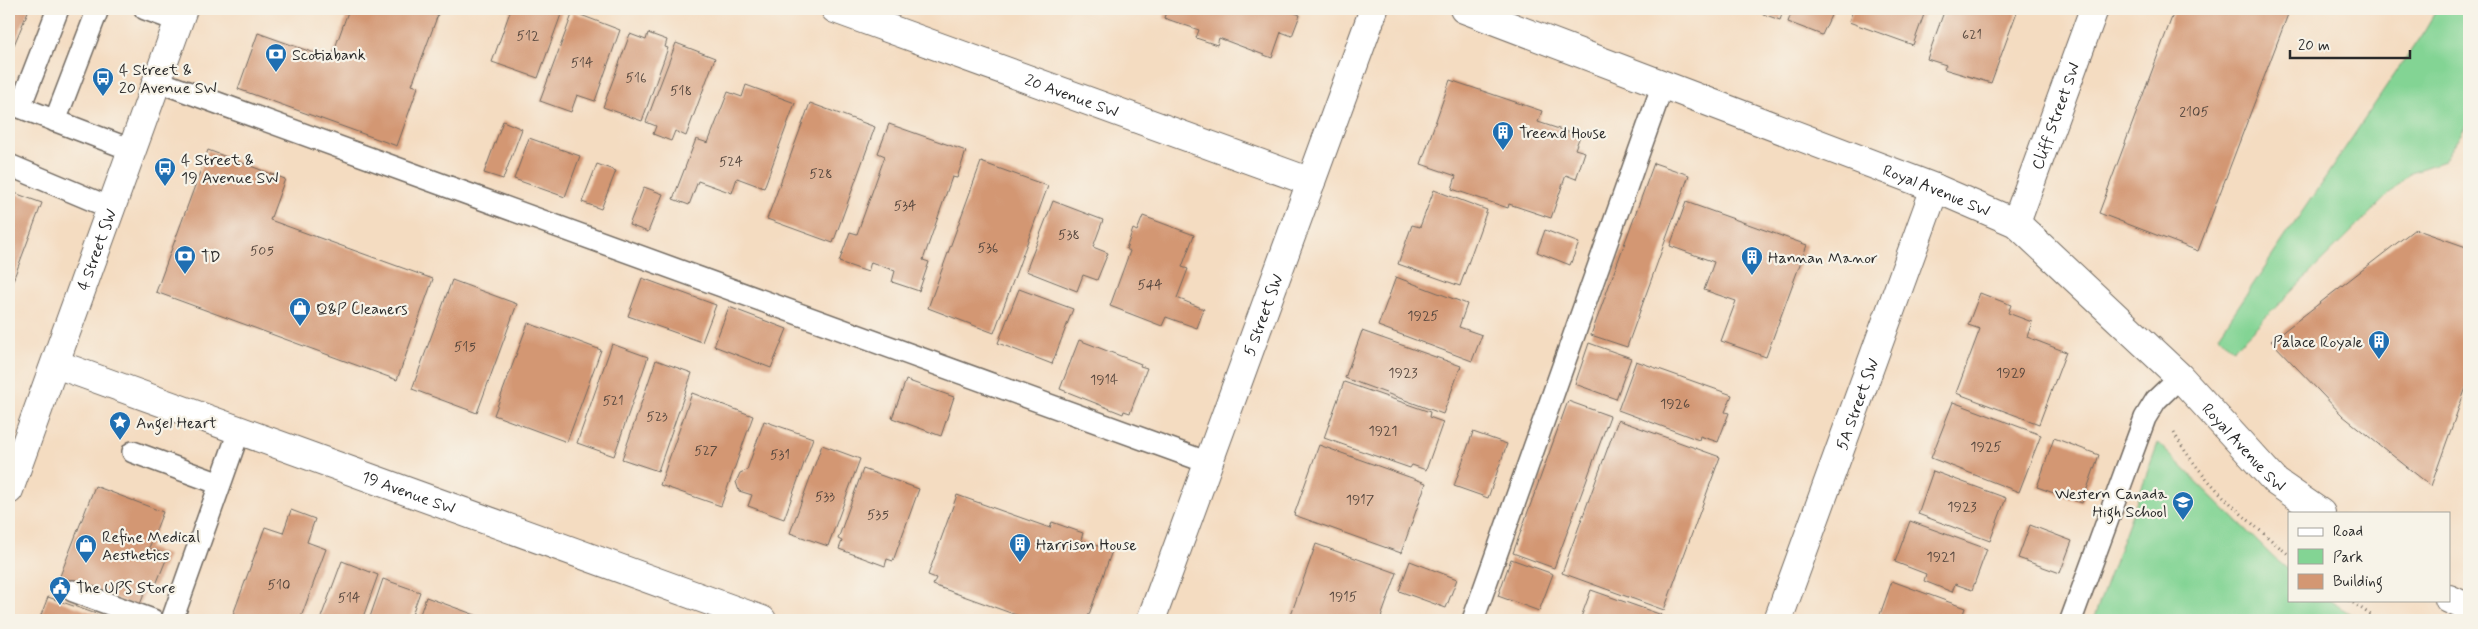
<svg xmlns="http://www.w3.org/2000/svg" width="2478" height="629" font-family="Mynerve,sans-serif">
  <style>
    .green { fill: #83d494; stroke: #578060 }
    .building { fill: #d39773 }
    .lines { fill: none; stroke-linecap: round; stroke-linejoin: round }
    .service-casing { stroke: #716960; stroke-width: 24 }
    .minor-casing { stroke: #716960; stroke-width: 30 }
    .tertiary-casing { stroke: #716960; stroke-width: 30 }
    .secondary-casing { stroke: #716960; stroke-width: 30 }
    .path { stroke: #716960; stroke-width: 3; stroke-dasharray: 1 4; stroke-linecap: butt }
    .service { stroke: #fff; stroke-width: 21 }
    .minor { stroke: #fff; stroke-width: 28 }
    .tertiary { stroke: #fff; stroke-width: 28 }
    .secondary { stroke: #fff; stroke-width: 28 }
    .labels { text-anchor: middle; stroke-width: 4.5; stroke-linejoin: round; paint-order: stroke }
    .number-label { font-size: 14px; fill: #55463d }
    .poi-label { font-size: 16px; fill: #2b2b2b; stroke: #f7f3e8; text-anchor: start }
    .street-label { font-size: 16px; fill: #2b2b2b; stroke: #f7f3e8 }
  </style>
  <rect width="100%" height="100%" fill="#f7f3e8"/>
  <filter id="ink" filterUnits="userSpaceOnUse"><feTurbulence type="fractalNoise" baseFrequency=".02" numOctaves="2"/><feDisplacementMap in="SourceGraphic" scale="10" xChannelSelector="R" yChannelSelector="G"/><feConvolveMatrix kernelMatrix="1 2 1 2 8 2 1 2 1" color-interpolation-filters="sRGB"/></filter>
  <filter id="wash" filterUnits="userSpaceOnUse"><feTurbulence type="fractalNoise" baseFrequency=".0096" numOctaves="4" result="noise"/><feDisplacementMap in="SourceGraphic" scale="20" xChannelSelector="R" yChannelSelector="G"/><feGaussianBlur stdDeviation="1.12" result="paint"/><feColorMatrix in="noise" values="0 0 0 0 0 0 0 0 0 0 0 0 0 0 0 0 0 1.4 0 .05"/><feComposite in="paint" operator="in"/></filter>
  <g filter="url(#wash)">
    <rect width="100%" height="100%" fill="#f4dcc1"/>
    <path class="green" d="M2437,9H2469V121L2444,161L2411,172L2233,350L2219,335L2424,31Z
      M2158,443L2274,558L2289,570V600H2329L2360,620H2093Z"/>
    <g id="blocks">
      <path class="building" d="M9,9H29L9,57Z
        M349,9H440L412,85L418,87L397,146L238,89L258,33L331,59Z
        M511,9H563L538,78L492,62Z
        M1167,9H1290V11L1300,15L1292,36L1281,32L1272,58L1219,38L1217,45L1196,38L1199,30L1164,18Z
        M1749,9H1784L1780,20Z
        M1791,9H1834L1822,35L1788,22L1792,11Z
        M1853,9H1926L1913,45L1849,22Z
        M1945,9H2018L1991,83L1944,69L1946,65L1927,59Z
        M2175,9H2290L2198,251L2099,213Z
        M573,12L620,30L595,101L577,95L571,112L540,101Z
        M648,33L667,40L665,47L668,48L642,121L603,107L630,34L646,40Z
        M676,43L715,58L686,136L675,131L671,141L653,134L656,126L646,122Z
        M9,78L13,79L9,90Z
        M1450,80L1542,111L1538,122L1580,136L1575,149L1585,152L1576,179L1566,175L1551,218L1509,204L1508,208L1452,189L1456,176L1421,164Z
        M746,85L795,103L764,188L737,178L732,193L698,181L689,205L673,199L696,139L708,143L728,92L742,97Z
        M810,103L875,127L833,243L767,219Z
        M503,121L522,129L503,179L484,173Z
        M889,124L966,151L957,178L952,177L923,260L929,262L919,291L892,282L895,271L871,262L868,272L839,262L850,232L857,234L885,156L878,153Z
        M529,138L580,156L565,197L514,179Z
        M208,150L285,179L270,220L433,279L397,380L156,292Z
        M981,162L1048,186L994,333L928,308Z
        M1654,163L1689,175L1627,347L1591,335Z
        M597,164L616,171L601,209L582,202Z
        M644,187L663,194L648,232L629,225Z
        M1434,190L1487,210L1460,286L1398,264L1412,225L1420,227Z
        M9,191L42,203L9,291Z
        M1053,201L1103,220L1093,247L1108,253L1097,280L1083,275L1077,291L1026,271Z
        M1686,202L1807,245L1766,357L1721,341L1736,301L1704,290L1714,262L1670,246Z
        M1143,216L1194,235L1182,267L1188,269L1177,298L1204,309L1197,328L1166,317L1162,326L1110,306L1130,251L1126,249L1133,229L1137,231Z
        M2415,229L2469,248V379L2431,486L2343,416L2271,341Z
        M1545,230L1579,243L1570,265L1537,252Z
        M1396,277L1467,304L1459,327L1482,335L1472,361L1378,326Z
        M642,278L716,305L702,342L628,316Z
        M452,280L517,304L477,413L412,389Z
        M1019,289L1073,309L1052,364L998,343Z
        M1980,293L2011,305L2008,313L2032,322L2027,337L2066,352L2039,424L1956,393L1980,329L1968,325Z
        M729,307L787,329L771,368L714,346Z
        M528,323L601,350L567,442L494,415Z
        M1362,331L1461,366L1443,414L1345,378Z
        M1079,340L1141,364L1140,366L1147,368L1130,413L1124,411L1123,414L1060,389Z
        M1589,343L1631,358L1616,399L1575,384Z
        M612,344L648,357L614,456L577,443Z
        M656,360L692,373L658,471L622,459Z
        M1636,361L1732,395L1725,412L1729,413L1718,442L1700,436L1699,440L1618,410Z
        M906,380L954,397L941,436L892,418Z
        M1344,382L1430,412L1429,417L1443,422L1426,470L1412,465L1410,468L1324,438Z
        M692,393L753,416L721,506L660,485Z
        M1568,401L1610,416L1554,568L1513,553Z
        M1953,402L2041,435L2019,492L1931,458Z
        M1618,420L1720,457L1664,610L1562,573Z
        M764,421L813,438L784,519L748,506L752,495L739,491L736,482L740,473L747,470Z
        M1473,432L1507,444L1488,498L1454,486Z
        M2054,438L2099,455L2082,503L2037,487Z
        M822,445L860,459L828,546L790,533Z
        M1319,445L1426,483L1401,553L1294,515Z
        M863,469L919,489L893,561L887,559L885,566L839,549L842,541L838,539Z
        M1933,471L2006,498L1990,541L1918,514Z
        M95,486L163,512L149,548L168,555L155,587L148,584L139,607L60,576Z
        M957,495L1050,528L1052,522L1083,533L1081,540L1112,551L1087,620H1030L933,585L936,578L928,575Z
        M291,510L315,519L307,542L326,549L300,620H231L265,527L283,533Z
        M1910,521L1987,549L1972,590L1955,584L1952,592L1924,581L1926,574L1895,562Z
        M2030,525L2072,541L2060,573L2018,558Z
        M1316,544L1397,573L1380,620H1289Z
        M1511,559L1553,574L1539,611L1498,596Z
        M342,561L378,575L362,620H320Z
        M1410,561L1457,579L1446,608L1399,591Z
        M383,579L420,592L410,620H369Z
        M1892,581L1965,608L1961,620H1878Z
        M1591,590L1662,615L1660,620H1580Z
        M48,597L102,616L101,620H39Z
        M426,597L489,620H418Z"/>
    </g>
  </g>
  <g filter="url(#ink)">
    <use href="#blocks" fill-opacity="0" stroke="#716960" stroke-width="1"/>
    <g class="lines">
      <g class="service-casing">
        <path id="service" d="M145,9L178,21
          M157,81L1209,463
          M9,103L132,150
          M20,107L58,9
          M55,121L98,9
          M9,165L111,208
          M133,452L220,484
          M73,591L153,620
          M172,620L239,431
          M1473,620L1663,84
          M2071,620L2145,418L2156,400L2180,377"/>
      </g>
      <g class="minor-casing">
        <g id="minor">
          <path id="s1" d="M835,9L1311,182"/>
          <path id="s2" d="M1464,9L1935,188L2016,223L2180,377L2276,482L2321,513"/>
          <path id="s3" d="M2016,223L2094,9"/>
          <path id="s4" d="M56,364L762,620"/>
          <path d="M2449,599L2469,608"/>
          <path id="s5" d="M1778,620L1935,188"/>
        </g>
      </g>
      <g class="tertiary-casing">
        <g id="tertiary">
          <path id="s6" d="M1151,620L1374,9"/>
        </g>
      </g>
      <g class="secondary-casing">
        <g id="secondary">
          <path id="s7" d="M9,490L183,9"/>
        </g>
      </g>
      <path class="path" d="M2174,433C2201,481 2247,520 2289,555
        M2349,600L2378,620"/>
      <use href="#service" class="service"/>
      <use href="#minor" class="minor"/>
      <use href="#tertiary" class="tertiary"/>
      <use href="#secondary" class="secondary"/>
    </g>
  </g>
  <defs>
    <g id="bank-pin" transform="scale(1.125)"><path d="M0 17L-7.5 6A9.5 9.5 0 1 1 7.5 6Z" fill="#1f6fb2" stroke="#f7f3e8"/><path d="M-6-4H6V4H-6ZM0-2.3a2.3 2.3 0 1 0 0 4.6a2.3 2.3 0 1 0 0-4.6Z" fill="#fff"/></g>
    <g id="bus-pin" transform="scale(1.125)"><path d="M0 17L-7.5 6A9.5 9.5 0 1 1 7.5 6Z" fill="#1f6fb2" stroke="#f7f3e8"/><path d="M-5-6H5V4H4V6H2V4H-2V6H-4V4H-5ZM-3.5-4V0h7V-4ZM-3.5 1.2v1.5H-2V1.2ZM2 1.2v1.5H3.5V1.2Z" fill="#fff"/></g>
    <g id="building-pin" transform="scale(1.125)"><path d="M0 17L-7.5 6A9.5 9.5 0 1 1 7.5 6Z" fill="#1f6fb2" stroke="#f7f3e8"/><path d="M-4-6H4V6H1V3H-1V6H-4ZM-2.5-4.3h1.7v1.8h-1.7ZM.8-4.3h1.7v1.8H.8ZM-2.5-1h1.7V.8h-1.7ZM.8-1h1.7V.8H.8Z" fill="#fff"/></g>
    <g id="shop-pin" transform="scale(1.125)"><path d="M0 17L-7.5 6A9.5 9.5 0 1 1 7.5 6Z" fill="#1f6fb2" stroke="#f7f3e8"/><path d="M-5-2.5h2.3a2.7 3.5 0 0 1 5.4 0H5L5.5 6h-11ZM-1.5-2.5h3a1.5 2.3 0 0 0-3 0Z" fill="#fff"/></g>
    <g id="sight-pin" transform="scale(1.125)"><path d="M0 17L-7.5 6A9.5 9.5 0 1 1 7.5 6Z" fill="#1f6fb2" stroke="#f7f3e8"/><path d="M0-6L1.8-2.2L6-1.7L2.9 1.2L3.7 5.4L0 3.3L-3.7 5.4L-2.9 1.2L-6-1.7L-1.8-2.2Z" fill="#fff"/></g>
    <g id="school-pin" transform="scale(1.125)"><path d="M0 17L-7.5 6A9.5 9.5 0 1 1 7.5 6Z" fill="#1f6fb2" stroke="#f7f3e8"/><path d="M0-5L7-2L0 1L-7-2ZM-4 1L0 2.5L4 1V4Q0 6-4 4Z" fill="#fff"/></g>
    <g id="civic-pin" transform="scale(1.125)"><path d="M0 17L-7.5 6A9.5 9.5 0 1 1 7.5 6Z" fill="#1f6fb2" stroke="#f7f3e8"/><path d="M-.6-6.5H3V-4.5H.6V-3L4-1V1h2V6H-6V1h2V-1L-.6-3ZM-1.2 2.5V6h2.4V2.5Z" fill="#fff"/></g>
  </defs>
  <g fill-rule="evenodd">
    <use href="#bank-pin" x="276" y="54"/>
    <use href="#bus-pin" x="103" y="78"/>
    <use href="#building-pin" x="1503" y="132"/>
    <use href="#bus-pin" x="165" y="168"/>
    <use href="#bank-pin" x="185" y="256"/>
    <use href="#building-pin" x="1752" y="257"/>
    <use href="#shop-pin" x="300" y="308"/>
    <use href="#building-pin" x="2379" y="341"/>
    <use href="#sight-pin" x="120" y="422"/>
    <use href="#school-pin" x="2183" y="502"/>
    <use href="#building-pin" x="1020" y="544"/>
    <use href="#shop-pin" x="86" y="545"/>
    <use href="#civic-pin" x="60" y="587"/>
  </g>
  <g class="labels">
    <g class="number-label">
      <text x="1972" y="39">621</text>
      <text x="528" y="40">512</text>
      <text x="582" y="67">514</text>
      <text x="636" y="82">516</text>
      <text x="681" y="95">518</text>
      <text x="2194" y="116">2105</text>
      <text x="731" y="166">524</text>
      <text x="821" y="178">528</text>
      <text x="905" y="210">534</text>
      <text x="1069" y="239">538</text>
      <text x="988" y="252">536</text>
      <text x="262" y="255">505</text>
      <text x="1150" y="289">544</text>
      <text x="1423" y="320">1925</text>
      <text x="465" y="351">515</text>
      <text x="1403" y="377">1923</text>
      <text x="2011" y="377">1929</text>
      <text x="1104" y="384">1914</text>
      <text x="613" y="405">521</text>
      <text x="1675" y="408">1926</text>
      <text x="657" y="421">523</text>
      <text x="1383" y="435">1921</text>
      <text x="1986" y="451">1925</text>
      <text x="706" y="455">527</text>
      <text x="780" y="459">531</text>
      <text x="825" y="501">533</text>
      <text x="1360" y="504">1917</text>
      <text x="1962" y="511">1923</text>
      <text x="878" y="519">535</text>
      <text x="1941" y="561">1921</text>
      <text x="279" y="589">510</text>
      <text x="1343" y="601">1915</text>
      <text x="349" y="602">514</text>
    </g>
    <g class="poi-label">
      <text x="292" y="60">Scotiabank</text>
      <text x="119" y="75">4 Street &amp;<tspan x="119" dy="18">20 Avenue SW</tspan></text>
      <text x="1519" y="138">Treend House</text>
      <text x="181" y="165">4 Street &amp;<tspan x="181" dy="18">19 Avenue SW</tspan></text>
      <text x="201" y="262">TD</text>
      <text x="1768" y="263">Hannan Manor</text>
      <text x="316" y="314">Q&amp;P Cleaners</text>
      <text x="2363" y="347" text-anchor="end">Palace Royale</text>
      <text x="136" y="428">Angel Heart</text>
      <text x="2167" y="499" text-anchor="end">Western Canada<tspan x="2167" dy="18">High School</tspan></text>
      <text x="102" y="542">Refine Medical<tspan x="102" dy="18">Aesthetics</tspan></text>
      <text x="1036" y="550">Harrison House</text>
      <text x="76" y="593">The UPS Store</text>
    </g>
    <g class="street-label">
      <text dy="6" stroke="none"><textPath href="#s1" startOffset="252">20 Avenue SW</textPath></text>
      <text dy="6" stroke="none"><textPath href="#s3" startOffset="114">Cliff Street SW</textPath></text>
      <text dy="6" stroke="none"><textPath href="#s2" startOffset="506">Royal Avenue SW</textPath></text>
      <text dy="6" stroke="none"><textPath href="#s7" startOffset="256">4 Street SW</textPath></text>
      <text dy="6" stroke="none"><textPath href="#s6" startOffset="325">5 Street SW</textPath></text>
      <text dy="6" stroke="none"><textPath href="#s5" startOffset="230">5A Street SW</textPath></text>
      <text dy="6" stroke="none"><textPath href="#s2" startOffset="912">Royal Avenue SW</textPath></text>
      <text dy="6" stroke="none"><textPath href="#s4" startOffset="375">19 Avenue SW</textPath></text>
    </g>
  </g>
  <rect width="2478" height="629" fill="none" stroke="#f7f3e8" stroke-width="30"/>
  <rect x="2288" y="512" width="162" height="90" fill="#f7f3e8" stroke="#a5a39c"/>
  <rect x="2298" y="528" width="25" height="8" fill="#ffffff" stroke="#a5a39c"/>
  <text x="2333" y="536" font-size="15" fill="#2b2b2b">Road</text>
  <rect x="2298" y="549" width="25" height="15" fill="#83d494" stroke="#a5a39c"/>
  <text x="2333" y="562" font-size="15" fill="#2b2b2b">Park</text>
  <rect x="2298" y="574" width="25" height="15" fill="#d39773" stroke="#a5a39c"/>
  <text x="2333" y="586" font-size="15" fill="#2b2b2b">Building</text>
  <path d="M2290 50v8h120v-8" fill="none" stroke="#2b2b2b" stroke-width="2.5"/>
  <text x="2298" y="50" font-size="15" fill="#2b2b2b" stroke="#f7f3e8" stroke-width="4" paint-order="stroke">20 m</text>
</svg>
